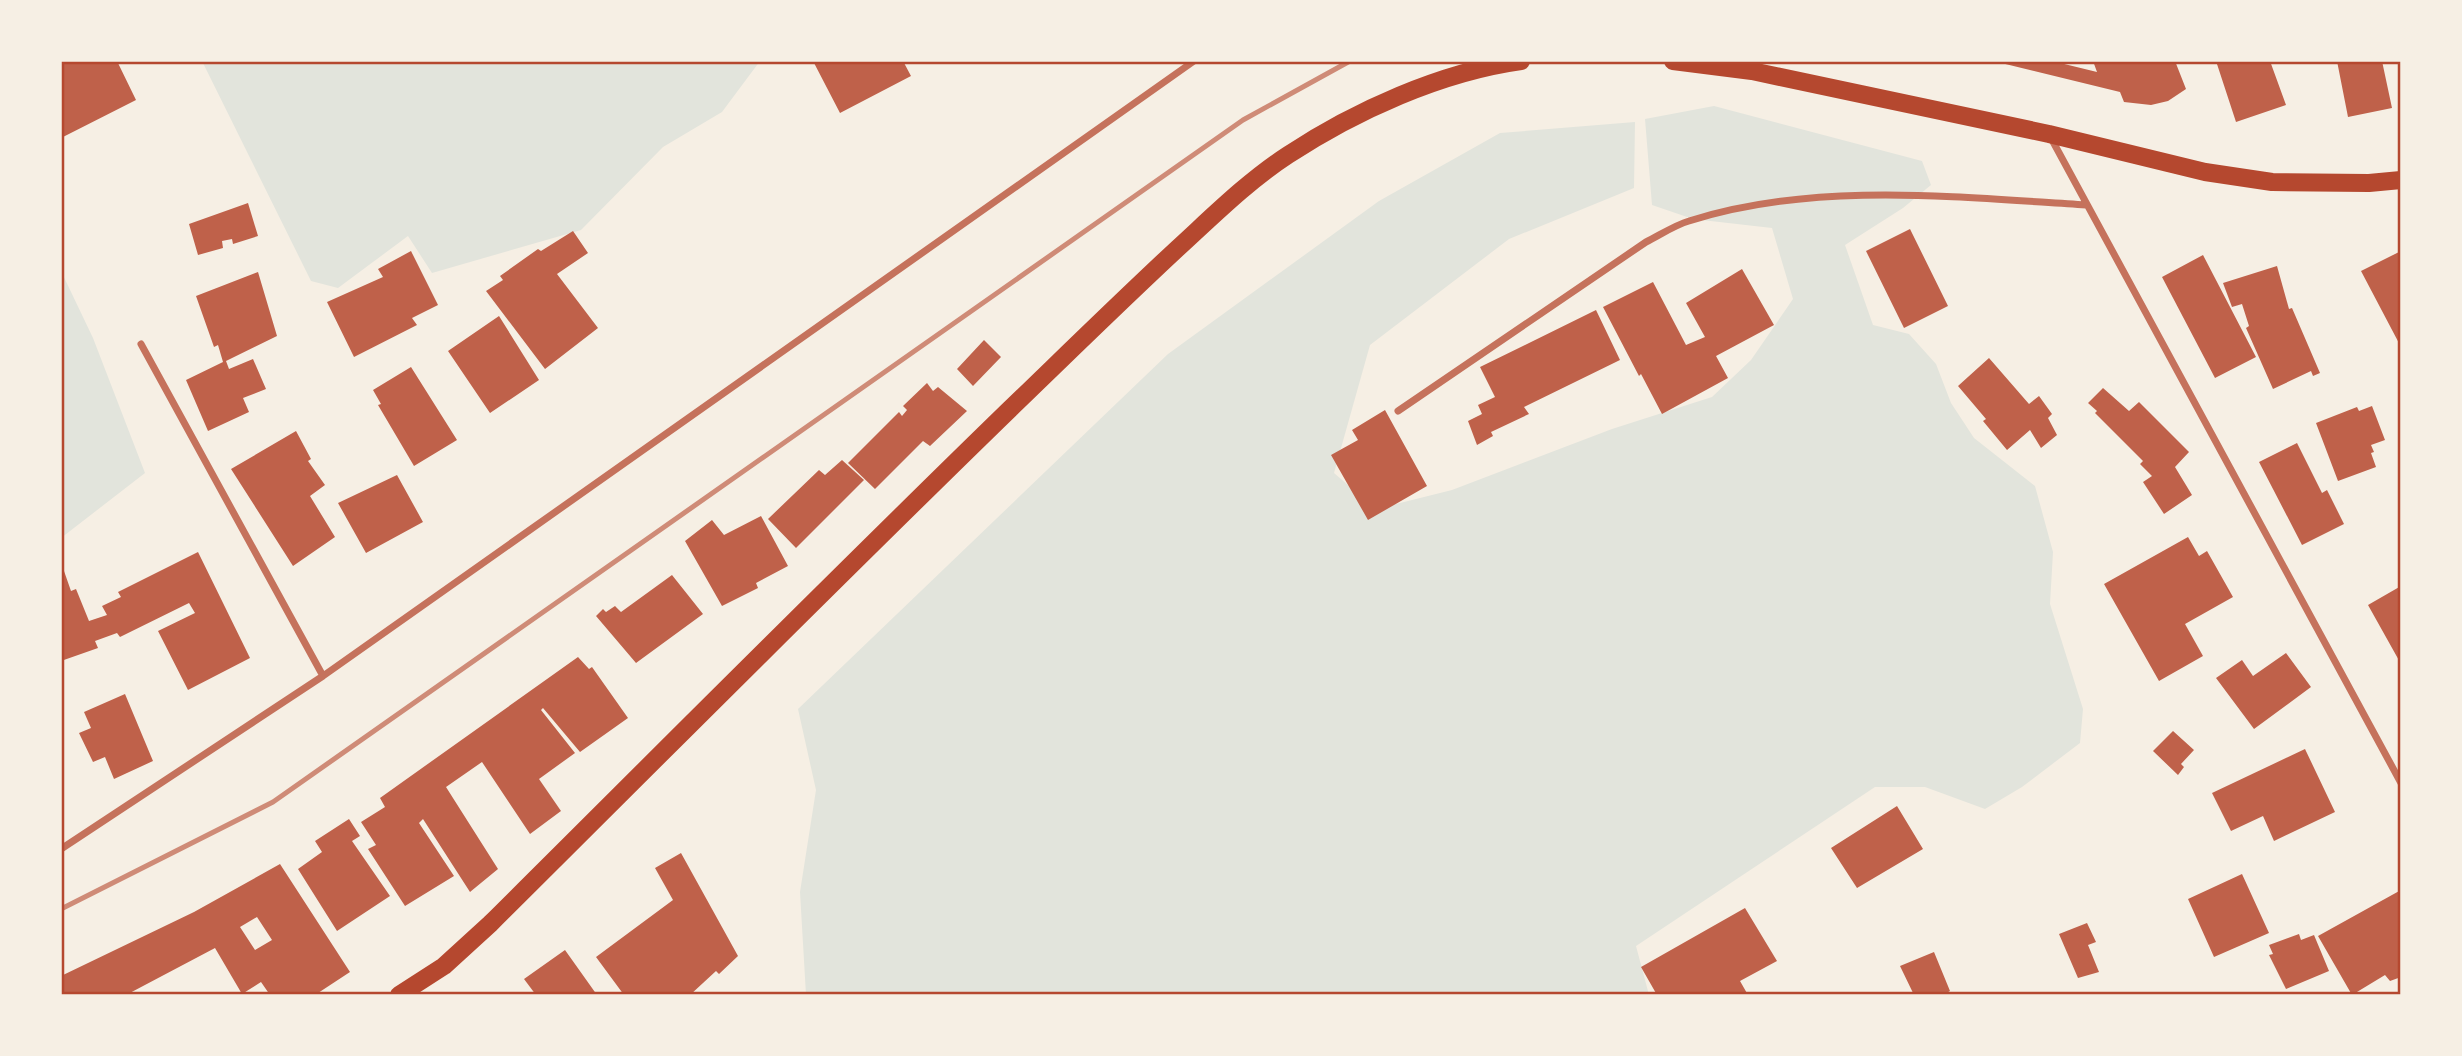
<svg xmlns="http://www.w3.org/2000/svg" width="2462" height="1056" font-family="Overpass,sans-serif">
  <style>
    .green { fill: #e2e4dc }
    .building { fill: #bf614a; fill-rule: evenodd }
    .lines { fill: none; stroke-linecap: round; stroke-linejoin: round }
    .minor { stroke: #c5725c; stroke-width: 7 }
    .primary { stroke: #b5482f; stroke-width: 18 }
    .rail { stroke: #cf8b77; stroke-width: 5 }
    .neatline { fill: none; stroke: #b5482f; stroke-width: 2.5 }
  </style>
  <rect width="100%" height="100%" fill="#f6efe4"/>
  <path class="green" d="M202,61H760L722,112L663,147L581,230L432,273L408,236L338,288L311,281Z
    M1714,106L1922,161L1931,185L1903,208L1845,245L1873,325L1909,334L1936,364L1951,403L1974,438L2035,486L2053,552L2050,604L2083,709L2080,743L2022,787L1985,809L1925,787H1875L1636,946L1649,995H806L800,892L816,790L798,709L1168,354L1379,201L1500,133L1635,122L1634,188L1509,239L1370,345L1334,473L1376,509L1452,490L1612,429L1712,397L1751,360L1793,299L1772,228L1693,219L1652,205L1645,119Z
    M61,271L93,338L145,473L61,538Z"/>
  <path class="building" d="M61,61H117L136,100L61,138Z
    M813,61H903L911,76L840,113Z
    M1993,61H2052L2097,72L2093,61H2175L2186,89L2168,101L2151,105L2124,102L2120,92Z
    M2216,61H2270L2286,105L2236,122Z
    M2337,61H2382L2392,108L2348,117Z
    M248,203L258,236L233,244L232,239L222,241L223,248L198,255L189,224Z
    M1910,229L1948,306L1904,328L1866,251Z
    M573,231L588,253L557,274L598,328L545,369L486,291L503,280L500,276L538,249L541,251Z
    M411,251L438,305L412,318L417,325L354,357L327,302L383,277L378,269Z
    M2401,251V347L2361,271Z
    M2203,255L2256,357L2215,378L2162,277Z
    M2277,266L2289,309L2292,308L2320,373L2313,376L2311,371L2273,389L2246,328L2249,326L2242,304L2232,307L2223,283Z
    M1742,269L1774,325L1716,356L1728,378L1662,414L1641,374L1639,376L1603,307L1653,282L1686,345L1705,337L1686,303Z
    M258,272L277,336L226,361L229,369L253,359L266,389L243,398L249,412L208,431L186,380L223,362L218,345L214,347L196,296Z
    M1596,310L1620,360L1524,407L1529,414L1491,432L1493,436L1477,445L1468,421L1482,414L1478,405L1495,397L1480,367Z
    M499,316L539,380L490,413L448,351Z
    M984,340L1001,357L973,386L957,369Z
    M1989,358L2029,404L2039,396L2052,414L2048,418L2057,435L2041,448L2030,430L2007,450L1983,421L1986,419L1958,386Z
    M411,367L457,440L414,466L378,405L381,404L373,390Z
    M927,383L933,391L938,387L967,411L930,446L923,441L875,489L848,463L899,412L902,416L907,410L903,406Z
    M2103,388L2129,411L2139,402L2189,452L2175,467L2192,495L2164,514L2143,482L2152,476L2140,464L2143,461L2095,413L2097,411L2088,403Z
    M2372,406L2385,440L2371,445L2374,452L2371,453L2376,467L2338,481L2316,423L2357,407L2359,411Z
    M1385,410L1427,486L1368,520L1331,455L1358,440L1352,430Z
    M296,431L311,459L308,461L325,485L310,496L335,537L293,566L231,469Z
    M2297,443L2322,493L2327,490L2344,524L2302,545L2259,462Z
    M842,460L864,480L796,548L768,519L819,470L825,475Z
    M397,475L423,522L366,553L338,503Z
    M761,516L788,566L756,583L758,588L722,606L685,541L712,520L724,535Z
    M2188,537L2199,556L2207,551L2233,597L2185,624L2203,656L2159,681L2104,584Z
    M198,552L250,658L188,690L158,631L195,613L189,603L120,637L117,633L95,641L98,648L61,661V572L64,571L71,591L76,589L89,621L107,615L102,606L121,597L118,592Z
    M672,575L703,614L636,663L596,616L603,609L606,612L615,606L621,612Z
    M2401,586V664L2368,605Z
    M2286,653L2311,687L2254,729L2216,678L2242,660L2253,676Z
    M578,657L589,669L592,667L628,718L580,752L543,708L541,710L575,753L539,779L561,811L530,834L482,762L446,787L498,869L470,892L423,819L419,823L454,876L405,906L368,849L376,845L361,822L385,807L380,798Z
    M125,694L153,761L114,779L105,757L93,762L79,733L91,728L84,712Z
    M2173,731L2194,750L2181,764L2184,767L2178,775L2153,751Z
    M2305,749L2335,812L2274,841L2263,816L2231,831L2212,793Z
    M1897,806L1923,849L1857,888L1831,848Z
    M349,819L360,836L352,841L390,896L337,931L298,869L322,852L315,841Z
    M681,853L738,956L719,974L716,971L690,995H624L596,957L673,900L655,868Z
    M280,864L350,972L315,995H270L261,982L242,994L215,948L126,995H61V976L194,912ZM257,917L272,940L255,950L240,927Z
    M2242,874L2269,933L2214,957L2188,899Z
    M2401,890V977L2390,981L2385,975L2352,995L2318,936Z
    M1745,908L1777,961L1740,981L1748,995H1657L1641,967Z
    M2087,923L2096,942L2088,945L2099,972L2078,978L2059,934Z
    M2299,934L2301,940L2314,935L2329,971L2286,989L2269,955L2273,954L2269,945Z
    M565,950L597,995H536L524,979Z
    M1934,952L1950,991L1943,995H1914L1900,966Z"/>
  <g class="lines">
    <path class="minor" d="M2051,138L2401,783
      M141,344L323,676
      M1398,411L1646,242C1660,235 1675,225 1689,221C1814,181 1957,197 2086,205
      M61,849L323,676L1194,61"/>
    <path class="primary" d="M1673,61L1752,71L2049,134L2205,172L2272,182L2369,183L2401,180
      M399,995L444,966L490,924C663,752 835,579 1010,409C1066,355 1121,301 1178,248C1213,216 1248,181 1288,155C1355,111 1441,72 1521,61"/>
    <path class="rail" d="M61,909L273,802L1243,120L1350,61"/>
  </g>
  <rect width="2462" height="1056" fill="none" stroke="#f6efe4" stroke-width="126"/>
  <rect x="63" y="63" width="2336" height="930" class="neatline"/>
</svg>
